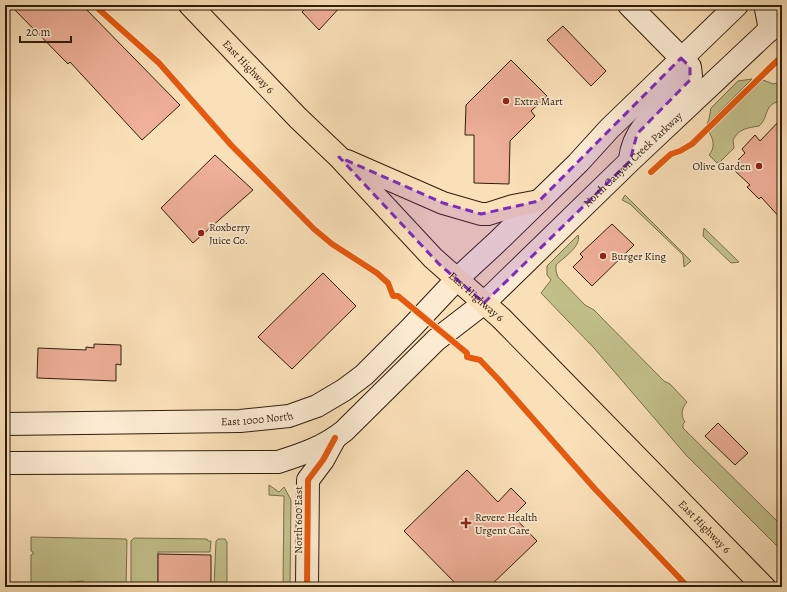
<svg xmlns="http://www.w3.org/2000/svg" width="787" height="592" font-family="Alegreya,serif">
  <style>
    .green { fill: #c3c18c; stroke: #796f4c }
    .building { fill: #efb099; stroke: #2f1d0c }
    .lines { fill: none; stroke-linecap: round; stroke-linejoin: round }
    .secondary-casing { stroke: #2f1d0c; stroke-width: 24 }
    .highway-casing { stroke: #2f1d0c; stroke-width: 24 }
    .secondary { stroke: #fcebd2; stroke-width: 22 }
    .highway { stroke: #fae0b9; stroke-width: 22 }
    .cycleway-casing { stroke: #fcebd2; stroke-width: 8 }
    .cycleway { stroke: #e8590c; stroke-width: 6 }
    .marked { fill: #7b2cbf; fill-opacity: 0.2; stroke: #7b2cbf; stroke-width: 3; stroke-dasharray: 8 5; stroke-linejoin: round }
    .poi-dot { fill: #8f2418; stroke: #fcebd2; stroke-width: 1.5 }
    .labels { text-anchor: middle; stroke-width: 3.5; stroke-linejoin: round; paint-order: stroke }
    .street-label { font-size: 11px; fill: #2f1d0c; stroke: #fcebd2 }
    .poi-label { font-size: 11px; fill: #2f1d0c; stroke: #fcebd2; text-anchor: start }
  </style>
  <rect width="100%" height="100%" fill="#fae0b9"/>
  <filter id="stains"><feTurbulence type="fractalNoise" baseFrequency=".005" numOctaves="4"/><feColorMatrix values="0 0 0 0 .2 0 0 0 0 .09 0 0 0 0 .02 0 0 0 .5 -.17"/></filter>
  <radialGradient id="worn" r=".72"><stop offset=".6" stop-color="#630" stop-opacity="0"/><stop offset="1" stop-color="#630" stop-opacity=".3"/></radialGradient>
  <path class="green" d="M752,79L707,124L709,119L711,108L738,81Z
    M763,80L773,84L782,82V101C763,103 769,118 759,126C748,128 739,128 733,140L734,148L720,162L717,163L709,155C715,148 714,140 709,132Z
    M625,195L691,261L684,267L683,255L630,204L622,200Z
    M704,228L739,262L731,263L703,236Z
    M578,235C582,246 563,258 556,265V271L558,277L585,305L594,310L659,376L664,381L670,384L687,402C682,408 680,415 685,422L683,424V428L782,526V551L686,455L594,348L541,293L551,280L547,275V266Z
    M269,485L279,492L284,487L291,500L290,587H283L284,496L269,495Z
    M31,537L126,539L127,540L126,587H109V583L83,584V581L70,582L69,587H31V555L33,554V552L31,551Z
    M134,538L207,539L208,541H211L210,552H158V584L160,585V587H131V541Z
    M218,539H225L227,542V587H214L216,541Z"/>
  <path class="building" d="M10,5H82L180,105L142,140L70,62L68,64Z
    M309,5H342L319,30L302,12Z
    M563,26L606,71L591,86L547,40Z
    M511,60L547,96L531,111L535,116L510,141L509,184L474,183V135H465L466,105Z
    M782,118V220L761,197L759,199L747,187L750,185L733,169L741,162L738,160L745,153L742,149L755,135L760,141Z
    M215,155L253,190L193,243L161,208Z
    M612,224L634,245L592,286L573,267L583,257L580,254Z
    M323,273L356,306L292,369L258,337Z
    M94,344L121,345V365L116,364V381L37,378L38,348L86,350V347L94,348Z
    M718,423L748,453L735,465L705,436Z
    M467,470L498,502L511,488L526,503L513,516L537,541L489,587H459L404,531Z
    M158,554L211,555V585H158Z"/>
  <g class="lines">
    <g class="secondary-casing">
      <g id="secondary">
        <path d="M629,5L690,67L691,76L690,80C667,105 634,123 630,159"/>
        <path d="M769,5L766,9L770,30"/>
        <path id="s1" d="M5,424L240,421L289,416L317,406L344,390L364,375L411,328L457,279L497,242L578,163L609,129L737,5"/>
        <path id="s2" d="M5,463L278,462C303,454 324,447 344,431L436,340L484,303L630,161L782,18"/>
        <path d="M307,587L308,480L323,460L335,438"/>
      </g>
    </g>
    <g class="highway-casing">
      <g id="highway">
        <path id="s3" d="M190,5L298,118L339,157L433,258L501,318L764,587"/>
        <path d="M347,161L443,203L481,214H488L513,206L539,201"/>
      </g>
    </g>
    <use href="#secondary" class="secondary"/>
    <use href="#highway" class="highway"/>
    <g class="cycleway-casing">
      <path id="cycleway" d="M94,5L159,63L231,145L314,229L332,244L377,273L388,283L393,296H398L467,353V357L480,360L499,380L595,489L688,587
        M651,172L671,154L680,151L692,144L782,56
        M307,587L308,480L323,460L335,438"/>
    </g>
    <use href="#cycleway" class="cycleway"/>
  </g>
  <path class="marked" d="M681,58L690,67V80L637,134L630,161L484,303L439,264L339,157L443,203L481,214L539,201Z"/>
  <g class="poi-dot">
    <circle cx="506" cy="101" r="4"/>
    <circle cx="759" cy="166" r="4"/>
    <circle cx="201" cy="233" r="4"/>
    <circle cx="603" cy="256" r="4"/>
    <path d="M464 517h4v4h4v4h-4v4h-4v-4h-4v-4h4z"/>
  </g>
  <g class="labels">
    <g class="street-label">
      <text dy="4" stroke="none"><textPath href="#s3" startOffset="85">East Highway 6</textPath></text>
      <text dy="4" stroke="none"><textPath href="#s2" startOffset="743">North Canyon Creek Parkway</textPath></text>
      <text dy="4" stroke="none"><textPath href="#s3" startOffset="409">East Highway 6</textPath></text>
      <text dy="4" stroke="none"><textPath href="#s1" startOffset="252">East 1000 North</textPath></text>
      <text transform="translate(298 520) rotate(-90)" y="4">North 600 East</text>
      <text dy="4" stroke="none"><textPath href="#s3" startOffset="733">East Highway 6</textPath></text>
    </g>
    <g class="poi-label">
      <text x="514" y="105">Extra Mart</text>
      <text x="751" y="170" text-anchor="end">Olive Garden</text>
      <text x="209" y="231">Roxberry<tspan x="209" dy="13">Juice Co.</tspan></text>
      <text x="611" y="260">Burger King</text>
      <text x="475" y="521">Revere Health<tspan x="475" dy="13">Urgent Care</tspan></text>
    </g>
  </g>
  <rect width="787" height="592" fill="none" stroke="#fae0b9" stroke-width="20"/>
  <rect x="6" y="6" width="775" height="580" fill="none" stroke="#2f1d0c" stroke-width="2"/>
  <rect x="10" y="10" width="767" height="572" fill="none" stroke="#2f1d0c"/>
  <path d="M20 36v6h51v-6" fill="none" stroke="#2f1d0c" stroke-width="2"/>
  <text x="26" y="36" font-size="12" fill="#2f1d0c" stroke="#fcebd2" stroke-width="3" paint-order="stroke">20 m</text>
  <rect width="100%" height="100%" filter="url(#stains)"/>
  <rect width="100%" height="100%" fill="url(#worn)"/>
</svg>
